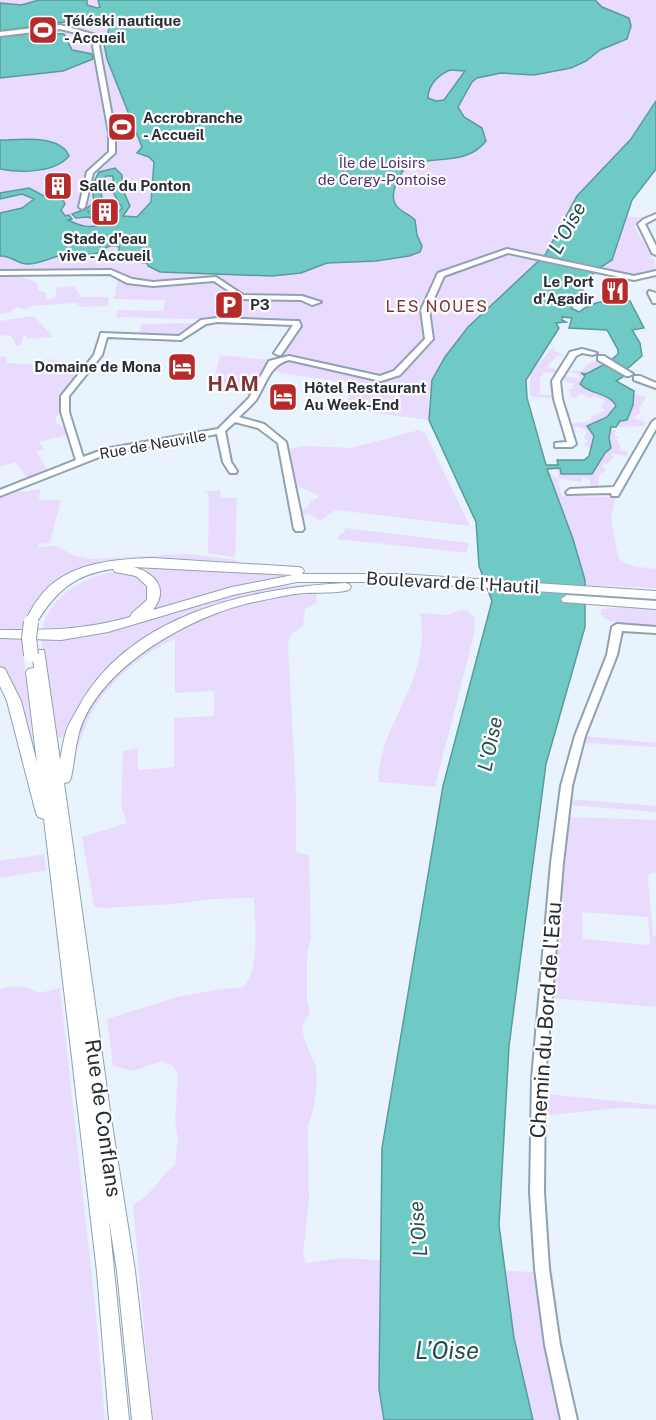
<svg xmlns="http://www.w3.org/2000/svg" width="656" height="1420" font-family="'Public Sans',sans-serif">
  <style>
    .green { fill: #e9dbfe; fill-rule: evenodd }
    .water { fill: #6fcac6; stroke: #599b9a; stroke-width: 1.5; fill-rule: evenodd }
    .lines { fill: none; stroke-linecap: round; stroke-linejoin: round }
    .minor-casing { stroke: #90a1b2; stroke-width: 4 }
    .major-casing { stroke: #90a1b2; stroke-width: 2 }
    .minor { fill: #fff; fill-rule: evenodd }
    .major { fill: #fff; fill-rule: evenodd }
    .major-bridge-casing { stroke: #90a1b2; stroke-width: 16; stroke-linecap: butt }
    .major-bridge { stroke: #fff; stroke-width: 14 }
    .labels { text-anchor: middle; stroke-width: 4.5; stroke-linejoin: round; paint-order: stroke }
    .far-poi-label { font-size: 15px; font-weight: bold; fill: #272e35; stroke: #fefefe; text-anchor: start }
    .far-park-label { font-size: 15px; fill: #502f75; stroke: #fefefe }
    .far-street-label { font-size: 15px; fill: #272e35; stroke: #fefefe }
    .far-neighbourhood-label { font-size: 16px; letter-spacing: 1.5px; fill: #7d3632; stroke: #fefefe }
    .street-label { font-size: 18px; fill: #272e35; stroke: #fefefe }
    .water-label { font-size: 20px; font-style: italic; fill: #254e4d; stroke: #fefefe }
    .far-district-label { font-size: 20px; font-weight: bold; letter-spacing: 1.5px; fill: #7d3632; stroke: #fefefe }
    .near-street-label { font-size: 21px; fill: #272e35; stroke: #fefefe }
    .near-water-label { font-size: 24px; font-style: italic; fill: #254e4d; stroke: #fefefe }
  </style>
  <rect width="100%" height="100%" fill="#e8f3fe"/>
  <path class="green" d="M0,0H656V101L631,139L577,196L545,255L468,327L445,357L438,369L429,395V420L344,409L354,384L269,371L282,347L301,322L116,317L118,310L163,311L165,300L114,299L118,277L111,273H0Z
    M627,216L644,218L634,226L652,257L642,258L654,259L656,271H645L634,276L598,269L608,264L619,243Z
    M0,275C15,276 25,276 38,284V290L46,293L47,300L55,298L57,291L54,288L74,286L81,297H109L108,306L81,307L76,303L30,306L29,308L22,309L17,307L11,312L0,314Z
    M34,316L53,337L30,339H27V335L23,336L21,345L17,346L11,336L0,335V321Z
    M194,323L196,324L177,336L139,334L141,324Z
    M554,346L553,350L565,356L557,355L547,367L557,370L554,373L543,372V377L540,376V391L538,394L552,395L553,398L533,397L530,395V374Z
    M220,355L269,360L253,390L212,387Z
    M0,356L7,357V363L47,365L49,359L86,366L72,383L63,410L56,416V423L65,427L68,435L39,442L44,449L37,452L48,471L28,479L15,462L0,467Z
    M601,359L606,363L585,374V379L580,382C590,394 609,392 616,406L607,417L587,426L594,436L591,448L583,445L588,441L584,437L587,431L581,427H571L569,423L589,422L592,418L590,417L605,410L601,406L605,400L594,396L590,398L581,393L576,398H572L568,390L575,387H568L573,386V384L561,380L563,376L581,379L577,374L566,371H582L589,363Z
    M635,394L646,397L639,409L641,412L633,418L646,422L644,426L616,427L620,421L627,420Z
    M419,430L425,433L470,526L336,510L320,521L309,514L303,515L300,513L299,511L307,508L310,501L318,498V495L294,485L287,449L306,446L351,448Z
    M611,430H616L614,435L619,437L616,439L620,444V450L628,452L626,457L612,453L611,455L614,457L607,464L604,463L602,467L606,470L599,475L598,487L601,488L590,489V480L582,477L581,482L560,479L561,487L556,468H560L561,473L592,474L605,453L611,448L609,438Z
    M547,471L557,478L562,496L616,497L611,517L618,557C627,568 643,567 656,569V588L585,585L573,539Z
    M19,489L20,492L40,489L39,500H61L50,543L39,544V547L56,546L73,555L90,559L188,554L237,560V562L147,557L124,558L99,563L70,575L23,630L0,628V496Z
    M220,490L221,498H237L235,557L208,553L209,498L207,493L203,492Z
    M345,528L469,543L466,553L338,539L340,533H344Z
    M129,567L304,574L236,586L153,612L151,576L142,570Z
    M120,571H127L146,580L149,600L131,617L96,625L42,629C51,594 85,575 120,571Z
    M332,583L257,593L199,611L103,674L86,696L64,737L58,738L41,639L117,630L216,598L266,587Z
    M317,593L316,603L305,609L303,626L291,634L288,644L296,795V852L309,855L311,937L307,956V1000L310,1012L302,1026L304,1039L316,1067L317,1082L314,1106L308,1127L309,1200L303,1255L306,1263L342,1258L380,1260L379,1389L384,1420H152L133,1205C152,1195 160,1177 175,1164L178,1139L175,1120L178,1075L173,1066L162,1061L133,1071L113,1066L107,1019L177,997L222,989L244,987C260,967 255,923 254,898L213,899L174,904L101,908L94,906L82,837L127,823L121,806L123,751L138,748V770L174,767V718L214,716V691L175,693V639C142,653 108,683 91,714C84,728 80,744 73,758C83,677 174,620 248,602C271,597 294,595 317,593Z
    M624,607L656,609V628L609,621L600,614L602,609Z
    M461,610L468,611L475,618L474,634L435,787L379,782L378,777C380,765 382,752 386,741C404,697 429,662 420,613L447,615Z
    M622,631L656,632V634L624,632L586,736L656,743V747L584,743L570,799L656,806V812L570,805L568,817L656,820V872L649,874L648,880L653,936H656V1007L552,998L547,1094L656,1105V1109L617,1108L542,1116L545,1222L557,1305L550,1306L555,1331L563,1345L560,1356L552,1337L539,1141L564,866L562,844L570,780ZM582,912L648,917L650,945L583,939Z
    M0,637L22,639L34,757L16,694L0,665Z
    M44,854L46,870L0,878V861Z
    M14,986L26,987L39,993L60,988L96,1314L105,1420H0V989Z
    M505,1271L537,1272L565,1420H533L514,1338Z"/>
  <path class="water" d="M39,0H87V5L97,8L100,7L98,0H595L602,7L629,18L631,26L627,39L600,50L586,61L571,68L534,75L501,73L477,78L472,82L458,107L464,117L482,128L486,141C467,166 434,155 408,165C400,173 388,194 396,205C400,212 410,214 415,220L417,235L422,246L420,252L409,256L376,261L327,263L301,273L272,276L160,272L148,266L147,263C137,264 128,255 119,252V247C106,242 104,253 93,254C82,255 65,254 55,257C46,260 37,264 27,264C17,264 11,255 0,256V213L22,208L34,199L22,194L0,199V193L29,188L44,196L63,200L65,204L61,210L65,216L69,215L72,219L68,220C80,226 90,229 102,224L88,217L76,218L72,214L86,209L94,202L92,186L99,172L115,168L122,175L123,190L130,206L123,216L137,217L151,202L154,162L149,157L137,153L142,147L107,59L104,44L111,23L100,18H92L0,31V3L21,5ZM450,70L465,71L444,100L436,101L428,98C428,85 438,75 450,70ZM106,176H113L114,194L122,208L105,224L90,217L92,215L88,212C105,207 103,200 100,187Z
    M36,33L64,34L72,50L92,54L93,59L63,71L0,78V37Z
    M656,101V169L632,200L612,260L595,271L571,308L579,312C595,300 611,299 630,301L644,328L632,330L640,343L642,356L627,369L631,372L616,381L634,391L633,405L627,420L620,421L616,427H611L609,438L611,448L605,453L592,474H561L560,468L547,469L573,539L585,580V627L546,764L509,1046L499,1225L514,1338L533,1420H384L379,1389L382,1148L443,786L492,601L479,566L476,522L429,420L432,380L445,357L468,327L545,255L577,196L631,139ZM562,317L572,318L569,328L607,330L618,350V354L610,361L613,362L607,363L586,374L581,373L585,376L580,384C590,395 609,392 616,406L607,417L587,426L594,436L589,456L584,460H557L558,465H546L527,398L526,380L559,328L556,323L566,322L562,320Z
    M0,140C20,140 60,134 69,156C55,173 20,173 0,169Z"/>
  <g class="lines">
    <g class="minor-casing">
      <path id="minor" d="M60,25L103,37L99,46L115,133V153L93,173L85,207L82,209L79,207L87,172L109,152V133L93,46L97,38L60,29L0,36V32Z
        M656,214V218L645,224L656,246V255L652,253L638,224L644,219Z
        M507,249L634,276L656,271V275L634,280L508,253L444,276L429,310L433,339L400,375L381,381L289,360C269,365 266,385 256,400C251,406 244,412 239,417L264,424L286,442L304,529L302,531H296L294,529L278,443L258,428L235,422L225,431L231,462L237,471L236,473H230L223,462L217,434L107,454L0,496V490L76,460L61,412V396L94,355L101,333L179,336L201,320L217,318L296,321H299L301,326L281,355H278L274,353L293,325L217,322L206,324L181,340L107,337L102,355L69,396V412L83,457L105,449L218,429L249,398L269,361L289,356L380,376L394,371L425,339L421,310L438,273Z
        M111,270L132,279L153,282L216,277L243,295L302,296L321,302L312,305L301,300L241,299L214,281L153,286L127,283L110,274L0,275V271Z
        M649,291L656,293V303H653L648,293Z
        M582,349L597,353L593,355L582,353L576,356L560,381L562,399L576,444L572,447H555V443L567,442L554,399L552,381L570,352Z
        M598,356H604L633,374L629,376H626L598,360Z
        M634,376H640L656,383V388L634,380Z
        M656,419V429L618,496H612L611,493L567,494L566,492L570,489L614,487L652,422Z
        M617,624L656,627V633L622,631L617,655L585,736L572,786L563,863L545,1079L544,1192L549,1269L560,1345L577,1420H561L545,1345L535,1269L530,1192L532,1079L551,863L561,786L575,736L607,655L612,627Z"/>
    </g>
    <g class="major-casing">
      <path id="major" d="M153,558L298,567L302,568L304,571L302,574H399L656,591V599L399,582H297L233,595L108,632L61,640L0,638V630C47,630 85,630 130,617L132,613L147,600V586L136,576L115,572L113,569C74,574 55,592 35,625L31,626L25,622C29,614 33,605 39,598C64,563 113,559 153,558ZM134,567L293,575L232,587L153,610C169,589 156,574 134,567Z
        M345,583L349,584L351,587L349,590C335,594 319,592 304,593C289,594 274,598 259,601C195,613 98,666 79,733C75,748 74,763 71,778L69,782L64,783L111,1118L135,1271L152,1420H132L117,1271L109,1220L129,1420H109L97,1272L44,819L38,817L36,813L7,701L0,686V667L5,669L21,701L37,763L26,672L28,669L34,668L33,653L34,650H44L60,760C62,751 63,741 66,732C68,724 74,716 78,708C128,615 248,588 345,583Z
        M567,595L656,601V609L563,602L561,599Z"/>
    </g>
    <use href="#minor" class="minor"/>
    <use href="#major" class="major"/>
    <g class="major-bridge-casing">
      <path id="major-bridge" d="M31,622L29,638L31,655"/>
    </g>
    <use href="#major-bridge" class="major-bridge"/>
  </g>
  <defs>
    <g id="stadium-square" transform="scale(1.5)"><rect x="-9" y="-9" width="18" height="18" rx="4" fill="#b8292a" stroke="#fefefe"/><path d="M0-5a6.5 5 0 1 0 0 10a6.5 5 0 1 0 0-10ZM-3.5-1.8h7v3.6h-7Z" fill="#fff"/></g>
    <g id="building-square" transform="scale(1.5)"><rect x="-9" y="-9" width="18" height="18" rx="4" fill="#b8292a" stroke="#fefefe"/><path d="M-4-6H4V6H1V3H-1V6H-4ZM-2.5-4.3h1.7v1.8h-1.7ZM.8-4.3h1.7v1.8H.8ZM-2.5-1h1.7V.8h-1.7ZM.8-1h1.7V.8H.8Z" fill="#fff"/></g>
    <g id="restaurant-square" transform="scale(1.5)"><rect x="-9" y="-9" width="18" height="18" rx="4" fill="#b8292a" stroke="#fefefe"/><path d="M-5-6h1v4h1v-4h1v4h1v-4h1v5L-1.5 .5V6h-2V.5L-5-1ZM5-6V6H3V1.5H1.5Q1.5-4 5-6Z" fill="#fff"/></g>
    <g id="parking-square" transform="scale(1.5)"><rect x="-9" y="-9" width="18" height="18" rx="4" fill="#b8292a" stroke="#fefefe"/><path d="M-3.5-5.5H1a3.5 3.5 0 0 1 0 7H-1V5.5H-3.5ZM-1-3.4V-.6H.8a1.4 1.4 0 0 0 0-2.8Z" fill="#fff"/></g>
    <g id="hotel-square" transform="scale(1.5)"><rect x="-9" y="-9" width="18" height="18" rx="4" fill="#b8292a" stroke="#fefefe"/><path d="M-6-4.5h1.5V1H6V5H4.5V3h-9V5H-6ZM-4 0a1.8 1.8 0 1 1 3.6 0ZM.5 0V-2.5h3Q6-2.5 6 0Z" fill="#fff"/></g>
  </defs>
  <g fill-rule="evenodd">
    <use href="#stadium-square" x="43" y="30"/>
    <use href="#stadium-square" x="122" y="127"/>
    <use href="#building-square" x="58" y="186"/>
    <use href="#building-square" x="105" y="212"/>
    <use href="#restaurant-square" x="615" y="291"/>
    <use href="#parking-square" x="229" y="305"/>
    <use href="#hotel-square" x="182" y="367"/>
    <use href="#hotel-square" x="283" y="397"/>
  </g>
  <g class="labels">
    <g class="far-poi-label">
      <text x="64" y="26">Téléski nautique<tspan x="64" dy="17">- Accueil</tspan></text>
      <text x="143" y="123">Accrobranche<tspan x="143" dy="17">- Accueil</tspan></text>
      <text x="79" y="191">Salle du Ponton</text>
      <text x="105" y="244" text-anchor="middle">Stade d'eau<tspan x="105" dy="17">vive - Accueil</tspan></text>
      <text x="594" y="287" text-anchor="end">Le Port<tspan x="594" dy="17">d'Agadir</tspan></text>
      <text x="250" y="310">P3</text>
      <text x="161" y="372" text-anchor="end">Domaine de Mona</text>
      <text x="304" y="393">Hôtel Restaurant<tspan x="304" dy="17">Au Week-End</tspan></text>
    </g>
    <g class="far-park-label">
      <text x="382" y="168">Île de Loisirs<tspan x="382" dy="17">de Cergy-Pontoise</tspan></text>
    </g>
    <g class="far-street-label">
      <text transform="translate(153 445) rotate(-10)" y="5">Rue de Neuville</text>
    </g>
    <g class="far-neighbourhood-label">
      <text x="437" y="312">LES NOUES</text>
    </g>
    <g class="street-label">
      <text transform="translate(453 583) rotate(3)" y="6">Boulevard de l'Hautil</text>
    </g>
    <g class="water-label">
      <text transform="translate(567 228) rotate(-61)" y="7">L'Oise</text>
      <text transform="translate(490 744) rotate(-78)" y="7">L'Oise</text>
      <text transform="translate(418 1229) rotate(-95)" y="7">L'Oise</text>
    </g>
    <g class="far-district-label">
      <text x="234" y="391">HAM</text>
    </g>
    <g class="near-street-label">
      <text transform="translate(546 1020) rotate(-86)" y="7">Chemin du Bord de l'Eau</text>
      <text transform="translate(103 1118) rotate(82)" y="7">Rue de Conflans</text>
    </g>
    <g class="near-water-label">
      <text x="447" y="1359">L’Oise</text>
    </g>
  </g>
</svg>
